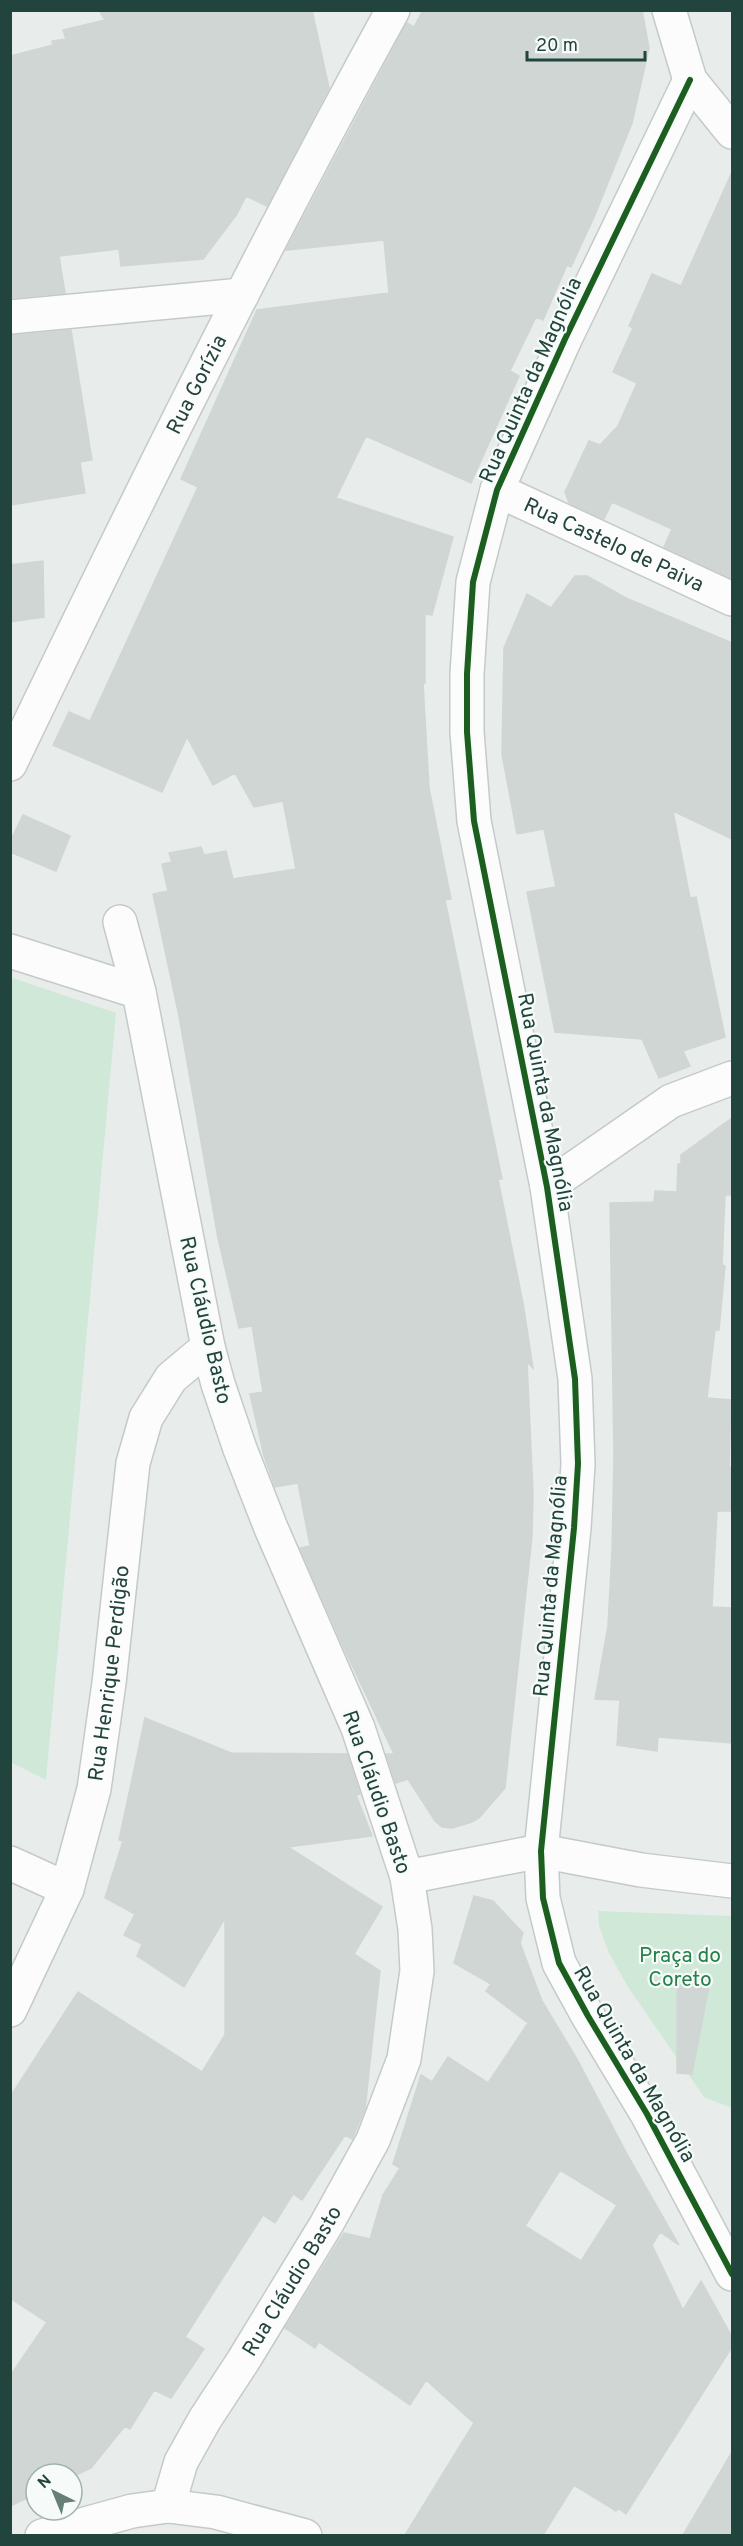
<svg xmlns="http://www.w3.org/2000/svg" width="743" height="2546" font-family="Overpass,sans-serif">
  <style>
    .green { fill: #d0e8d7 }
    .building { fill: #cfd6d4; stroke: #d0d6d4; stroke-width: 1.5; fill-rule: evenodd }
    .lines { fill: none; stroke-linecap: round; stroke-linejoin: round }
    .minor-casing { stroke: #c4cac8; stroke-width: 36 }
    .minor { stroke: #fcfcfc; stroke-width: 33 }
    .cycleway-casing { stroke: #f6fbf9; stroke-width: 10 }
    .cycleway { stroke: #1b5e20; stroke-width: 6 }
    .labels { text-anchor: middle; stroke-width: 4.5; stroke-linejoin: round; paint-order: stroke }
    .street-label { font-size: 21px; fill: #21443c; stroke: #f6fbf9 }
    .park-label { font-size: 21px; fill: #26804b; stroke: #f6fbf9 }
  </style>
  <rect width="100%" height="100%" fill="#e8edeb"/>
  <path class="green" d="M10,977L116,1013L46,1780L10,1762Z
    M598,1911L732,1916V2108L704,2097L628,1987L609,1953L599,1926Z"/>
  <path class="building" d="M99,10H312L329,88L267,206L246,196L237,214L203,259L121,266L119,249L59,256L65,293L10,298V56L53,45L52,41L66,39L63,30L105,20Z
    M423,10H642L649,48L632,123L595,215L571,267L567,265L543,320L536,317L510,371L519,376L471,483L366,436L336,498L453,537L432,615L425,614V683H423L429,788L451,899L445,900L502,1179H498L523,1303L533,1368L527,1362L533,1493L532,1536L505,1788L479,1818L472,1822L452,1828L442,1827L435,1821L408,1779L396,1783L386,1754H394L343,1646L300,1548L310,1546L298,1483L275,1487L264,1456L250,1394L263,1392L252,1326L239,1328L218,1238L179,1016L153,894L168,891L162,864L172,862L169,853L201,847L204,855L226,851L233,879L296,869L283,801L254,807L235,773L213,785L187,737L162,792L53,745L69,712L90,721L198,487L181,479L257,310L389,293L384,240L286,250L407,23L414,27Z
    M732,172V579L664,547L672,529L612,502L604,519L569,503L565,492L589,441L600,445L618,426L637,383L613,372L633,328L629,326L652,274L681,286Z
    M71,330L92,460L80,462L85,493L10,505V336Z
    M43,561L44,617L10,622V565Z
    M575,576H587L626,598L732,643V839L673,811L690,898L696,897L725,1037L683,1051L690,1066L659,1078L642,1039L555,1032L527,892L556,887L544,829L517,834L502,754L504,648L527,594L551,608Z
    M23,815L70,836L56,871L10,852V842Z
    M732,1118V1195H725L722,1265L725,1266L719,1330H715L707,1398L731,1400L729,1467H732V1511H717L712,1607L732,1608V1743L658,1737L657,1751L617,1745L620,1700L595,1699L608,1626L612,1550L614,1455L610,1203L654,1202L655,1191L677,1192L678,1164H681V1155Z
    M145,1718L231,1753L347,1754L360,1794L356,1795L372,1836L288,1847L382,1907L354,1954L380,1971L365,2109L352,2139L345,2135L302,2200L293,2194L275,2223L263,2215L185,2337L204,2349L171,2398L154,2390L130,2429L125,2426L91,2468L72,2477V2474H36V2494L10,2506V2376L47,2322L10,2298V2097L78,1992L202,2072L225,2035V1918L184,1987L137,1956L142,1944L124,1935L135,1914L105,1898L123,1841L119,1840Z
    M474,1896L493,1901L523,1933L520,1943L542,2001L577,2059L627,2154L679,2245L660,2232L652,2245L683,2310L701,2281L732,2337V2347L626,2514L618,2508L616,2511L574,2485L543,2535H405L474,2423L426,2380L410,2405L319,2342L315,2348L285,2328L344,2233L370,2239L383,2195L400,2168L393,2164L421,2075L432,2082L448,2057L488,2083L528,2023L486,1991L491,1984L454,1963ZM560,2170L617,2205L581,2261L525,2226Z
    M679,1979L710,1981L692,2074L677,2073V1995Z
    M732,2452V2535H683Z"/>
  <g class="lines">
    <g class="minor-casing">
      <g id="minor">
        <path d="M669,10L690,80L732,132"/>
        <path d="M690,80L565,339L497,490L473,582L467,674V732L474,821L547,1187L575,1379L578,1464L574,1528L541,1851L543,1898L559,1963L588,2016L647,2114L732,2274"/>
        <path d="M10,317L242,295"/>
        <path id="s1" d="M497,490L732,599"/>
        <path id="s2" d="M10,764C132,510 257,257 393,10"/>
        <path d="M10,951L139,992"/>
        <path d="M547,1187L671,1101L732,1078"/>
        <path d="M10,1863L67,1889"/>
        <path d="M407,1877L541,1851L641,1870L732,1881"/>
        <path id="s3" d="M10,2010L67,1889L94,1789L109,1683L133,1463L146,1418L171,1378L208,1347"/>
        <path d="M168,2506L216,2512L305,2536"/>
        <path id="s4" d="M42,2536L132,2511L168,2506L181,2462L205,2419L243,2361L326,2225L373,2140L404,2059L417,1971L415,1929L407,1877L358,1728L271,1528L240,1449L218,1384L208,1347L139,992L120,922"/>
      </g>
    </g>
    <use href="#minor" class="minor"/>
    <g class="cycleway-casing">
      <path id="cycleway" d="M690,80L565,339L497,490L473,582L467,674V732L474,821L547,1187L575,1379L578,1464L574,1528L541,1851L543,1898L559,1963L588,2016L647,2114L732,2274"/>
    </g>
    <use href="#cycleway" class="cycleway"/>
  </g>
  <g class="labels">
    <g class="street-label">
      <text transform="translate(530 380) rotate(-66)" y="7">Rua Quinta da Magnólia</text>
      <text dy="7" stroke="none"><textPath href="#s2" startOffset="423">Rua Gorízia</textPath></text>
      <text dy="7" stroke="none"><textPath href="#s1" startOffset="129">Rua Castelo de Paiva</textPath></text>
      <text transform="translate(546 1102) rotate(79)" y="7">Rua Quinta da Magnólia</text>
      <text transform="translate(206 1320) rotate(77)" y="7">Rua Cláudio Basto</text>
      <text transform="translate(550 1586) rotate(-85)" y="7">Rua Quinta da Magnólia</text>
      <text dy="7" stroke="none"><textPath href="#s3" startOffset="354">Rua Henrique Perdigão</textPath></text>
      <text transform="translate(377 1792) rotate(71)" y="7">Rua Cláudio Basto</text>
      <text transform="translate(635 2064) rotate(60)" y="7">Rua Quinta da Magnólia</text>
      <text dy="7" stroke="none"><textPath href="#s4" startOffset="388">Rua Cláudio Basto</textPath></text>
    </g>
    <g class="park-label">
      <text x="680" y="1962">Praça do<tspan x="680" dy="24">Coreto</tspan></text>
    </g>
  </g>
  <rect width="743" height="2546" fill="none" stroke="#21443c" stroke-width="24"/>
  <g transform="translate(54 2492) rotate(317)"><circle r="28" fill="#f6fbf9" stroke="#a1b2ad" stroke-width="1.5"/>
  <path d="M0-4.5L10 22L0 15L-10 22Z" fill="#677f79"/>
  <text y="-9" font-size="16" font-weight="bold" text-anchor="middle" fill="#21443c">N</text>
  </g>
  <path d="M527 51v9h118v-9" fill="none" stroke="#21443c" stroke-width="3"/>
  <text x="536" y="51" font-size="18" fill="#21443c" stroke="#f6fbf9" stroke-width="4.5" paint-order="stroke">20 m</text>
</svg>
